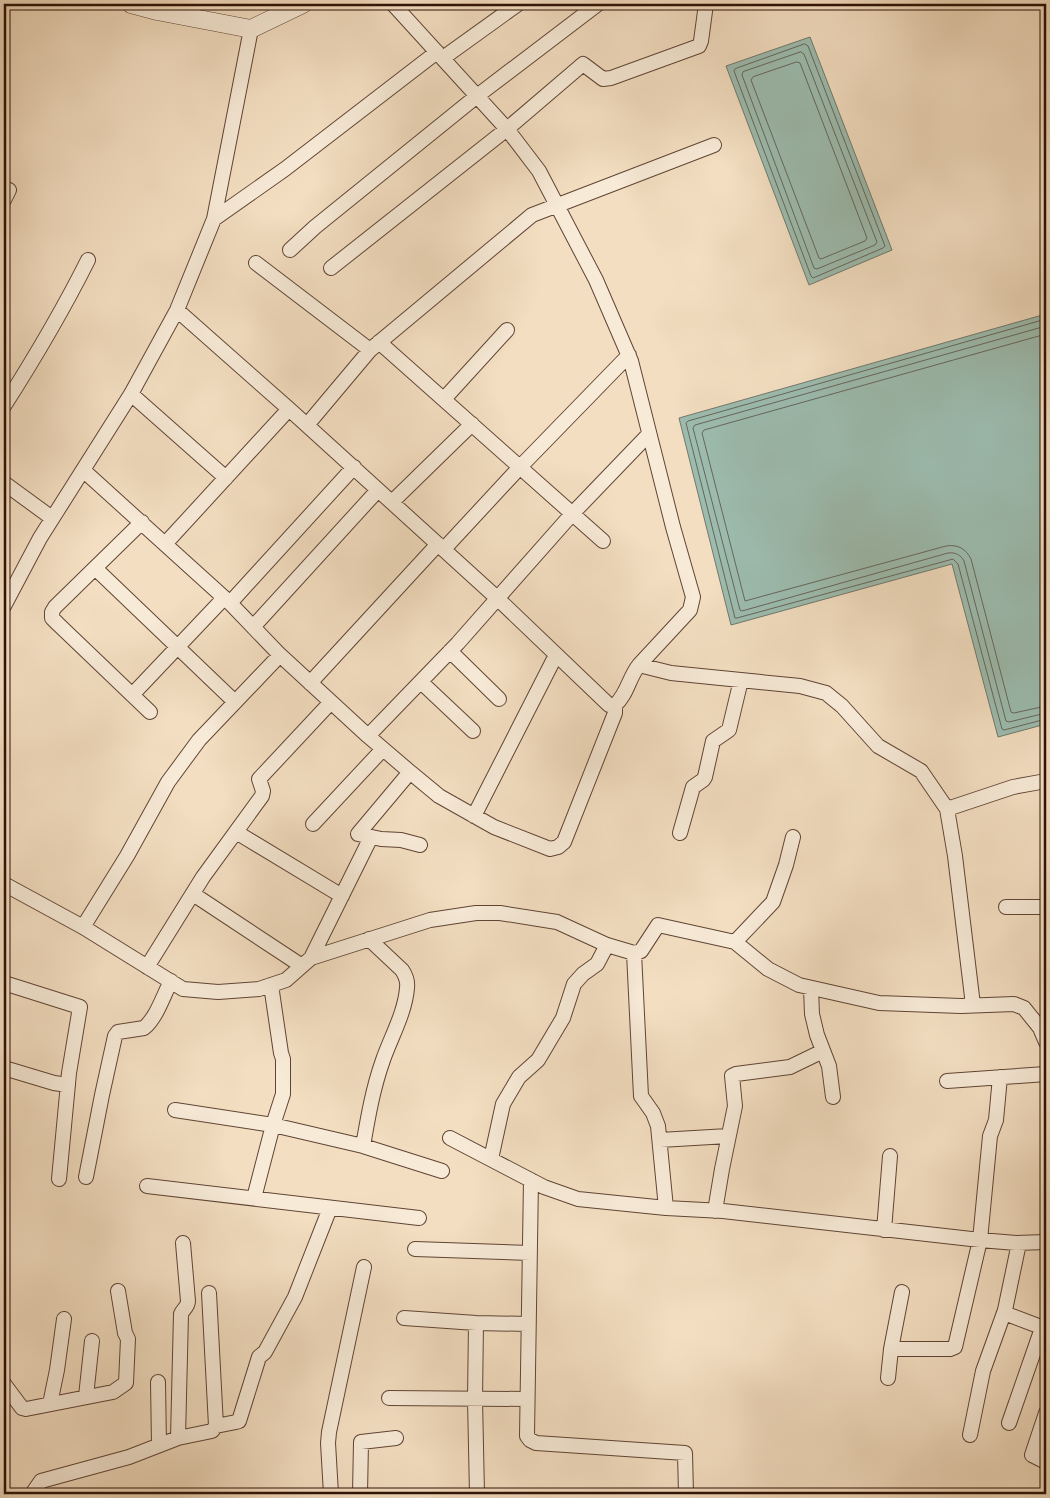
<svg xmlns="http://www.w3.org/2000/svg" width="1050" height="1498" font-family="'IM FELL English',serif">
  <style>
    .water { fill: #9cbcaf; stroke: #70786b }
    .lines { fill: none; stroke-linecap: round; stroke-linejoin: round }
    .shore { stroke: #66665a; stroke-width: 1 }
    .minor-casing { stroke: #604434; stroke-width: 16 }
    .tertiary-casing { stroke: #604434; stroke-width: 19 }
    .minor { stroke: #f7ead7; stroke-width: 14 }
    .tertiary { stroke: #f7ead7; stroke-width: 18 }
  </style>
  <rect width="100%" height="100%" fill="#f3dec1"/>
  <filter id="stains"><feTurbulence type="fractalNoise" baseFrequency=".004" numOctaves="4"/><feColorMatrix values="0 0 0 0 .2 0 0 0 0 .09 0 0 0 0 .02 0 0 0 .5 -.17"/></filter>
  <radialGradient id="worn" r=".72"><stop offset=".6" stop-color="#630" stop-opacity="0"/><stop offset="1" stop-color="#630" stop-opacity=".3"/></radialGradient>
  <path class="water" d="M810,37L892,250L809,285L726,66Z
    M1046,314V724L998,737L952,564L731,625L679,418Z"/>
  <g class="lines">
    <path class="shore" d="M805,44L808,46L885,246L883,248L813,278L811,276L734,71L735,69Z
      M801,52L804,54L877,242L875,245L817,269L814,268L742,75L743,72Z
      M797,62L800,63L867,238L865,241L821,259L819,258L751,80L753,77Z
      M1046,319L688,421L686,423L735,618H737L953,559L958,564L1002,729L1004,730L1046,719
      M1046,326L695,425L693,428L740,610L742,611L948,553C955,552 961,555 964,561L1006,721L1009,722L1046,713
      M1046,334L704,430L702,433L745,601L946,546C958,544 966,549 971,559L1011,712L1014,713L1046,706"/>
    <g class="minor-casing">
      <path id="minor" d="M393,4L507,129L539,171L596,280L631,361L673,527L693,597L690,610L639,665L671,673L800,686L826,693L842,706L878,746L921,771L947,809L955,856L973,1005
        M443,58L518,4
        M4,200L9,190
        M214,219L285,169L437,52
        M290,250L315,227L477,96L598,4
        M256,263L370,350
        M331,268L507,129L583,64L603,79L611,78L699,46L701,41L706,4
        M177,310L289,409L497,598L609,705H615C627,695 629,677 639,665
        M379,342L603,541
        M131,394L226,478
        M444,399L507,330
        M4,406C34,359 63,310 88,260
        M307,425L370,350L532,215L714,145
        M83,470L230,603L280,655L368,736L410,772L358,834L381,839L401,840L420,845
        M4,483L52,518
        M392,502L472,424
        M142,522L55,607L52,612V618L58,624L150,712
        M165,544L289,409
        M444,549L520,467L629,355
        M95,568L235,702
        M230,603L354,467
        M4,606L40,538L131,394L177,310L214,219L251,29
        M253,627L378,490
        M450,651L499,699
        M421,682L473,731
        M310,683L438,544
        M132,695L224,598
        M368,736L458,643L572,514L649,434
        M410,772L439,796L494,827L550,849L558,847L564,842L615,713V705
        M947,809L1013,787L1046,781
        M474,816L556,655
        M313,824L383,749
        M236,832L342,896
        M680,833L693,787L703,780L705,777L713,741L729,730L741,680
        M4,884L83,927L183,989L218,992L259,989L286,980L311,958L430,920L476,913H500L557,922L607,945L634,953L641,951L658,925L735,942L768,969L799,985L879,1003L961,1006L1014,1004L1024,1008L1040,1028L1046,1042
        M193,894L302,966
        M1006,907H1046
        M83,927L127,856L168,782L199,740L280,655
        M735,942L773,902L786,865L793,837
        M634,953L641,1096L653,1113L658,1126L666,1208
        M311,958L371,837
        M147,967L203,877L262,796L263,791L259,779L331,702
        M4,983L80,1007L69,1073L59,1179
        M811,988L812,1014L817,1035L829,1066L833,1097
        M4,1068L54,1083L68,1085
        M947,1081L1046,1074
        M175,1110L273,1125L363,1146L442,1171
        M450,1138L544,1187L578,1199L666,1208L723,1211L980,1240L1016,1243L1046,1242
        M660,1140L728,1136
        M363,1146C368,1117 373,1088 383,1060C391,1037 405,1013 407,988C408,981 406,976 402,970L369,939
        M491,1159L503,1104L519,1077L538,1060L563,1018L574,984L583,974L597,964L607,945
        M86,1177L102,1095L115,1036L118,1032L144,1028C157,1017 163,996 171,981
        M531,1180L527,1436L530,1440L536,1443L685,1453L686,1494
        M147,1186L419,1218
        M254,1198L273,1125L283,1094V1059L281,1053L271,985
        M715,1211L722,1169L735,1106L732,1076L736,1074L790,1067L823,1051
        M884,1230L890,1156
        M415,1249L530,1253
        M1004,1313L1041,1327V1331L1009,1423
        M404,1318L476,1323L528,1324
        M476,1323L475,1399L477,1494
        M891,1349H950L955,1347L980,1240L990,1136L996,1120L1000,1077
        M888,1378L891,1349L902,1292
        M158,1382L159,1445
        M4,1384L22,1408L26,1409L113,1392L126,1383L128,1339L125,1333L118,1291
        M86,1396L92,1341
        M389,1398L527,1399
        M50,1404L57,1370L64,1319
        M1046,1413L1032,1455L1046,1462
        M216,1426L236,1422L239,1421L259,1357L265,1352L295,1297L330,1208
        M970,1435L983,1371L1005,1310L1019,1243
        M178,1438L212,1431L216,1426L209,1293
        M32,1494L41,1481L129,1457L178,1438L181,1314C183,1309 188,1307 188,1301L183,1243
        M331,1494L328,1443L329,1432L364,1267
        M360,1494L361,1442L396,1438"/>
    </g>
    <g class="tertiary-casing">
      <path id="tertiary" d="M131,4L157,11L251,29L303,4"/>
    </g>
    <use href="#minor" class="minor"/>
    <use href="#tertiary" class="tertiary"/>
  </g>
  <rect width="1050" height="1498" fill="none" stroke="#f3dec1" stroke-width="20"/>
  <rect x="5" y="5" width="1040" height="1488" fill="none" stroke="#2f1105" stroke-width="2.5"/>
  <rect x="10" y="10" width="1030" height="1478" fill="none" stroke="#2f1105"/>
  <rect width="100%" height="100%" filter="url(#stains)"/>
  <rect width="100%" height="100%" fill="url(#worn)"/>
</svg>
